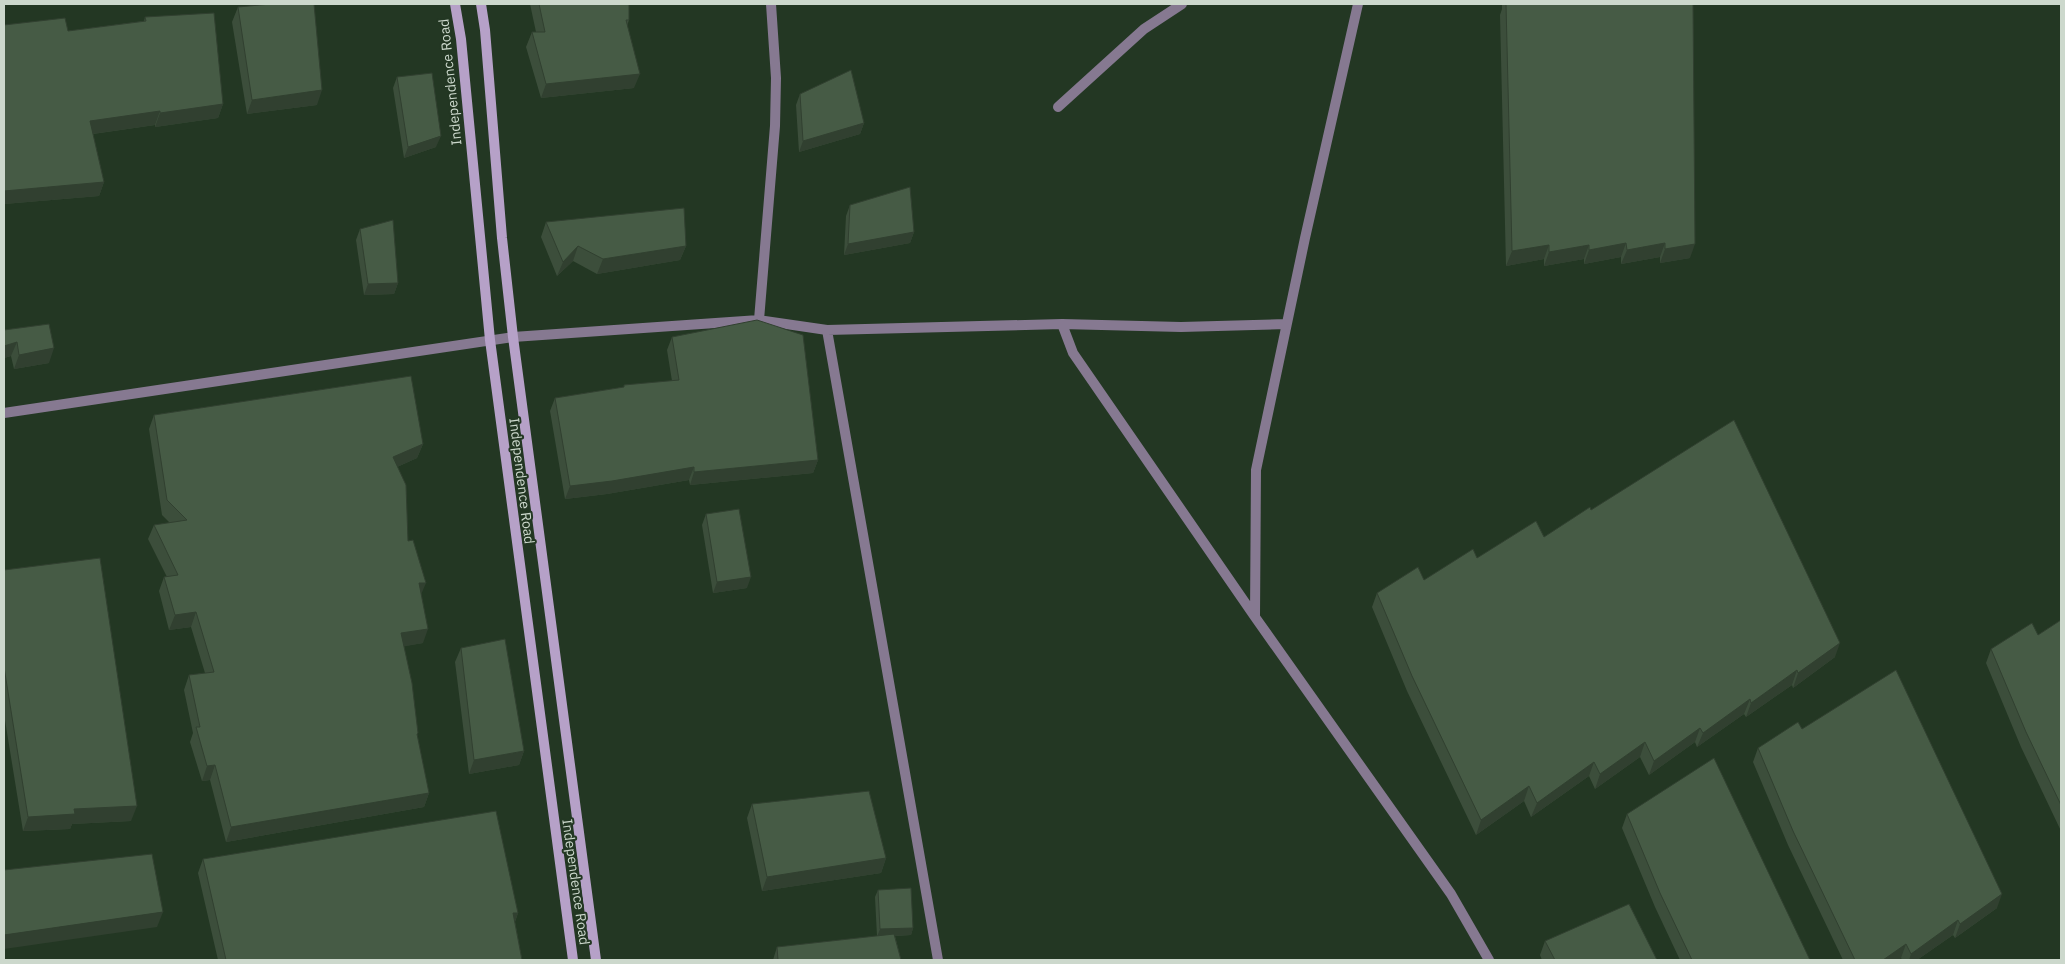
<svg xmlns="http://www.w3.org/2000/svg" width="2065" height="964" font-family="'IBM Plex Sans',sans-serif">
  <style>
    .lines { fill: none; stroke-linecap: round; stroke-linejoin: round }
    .lane { stroke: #867991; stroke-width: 10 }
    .street { stroke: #867991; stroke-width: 10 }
    .secondary { stroke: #b6a1c8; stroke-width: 10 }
    .wall { fill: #3c4e3b }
    .shaded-wall { fill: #314030 }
    .building { fill: #465b45; stroke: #314030 }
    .labels { text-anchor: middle; stroke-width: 4; stroke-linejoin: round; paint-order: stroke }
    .street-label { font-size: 14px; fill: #ccd8cc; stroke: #233723 }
  </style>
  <rect width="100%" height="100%" fill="#233723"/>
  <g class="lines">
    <path class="lane" d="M1058,107L1144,29L1182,4"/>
    <path class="street" d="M759,320L775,126L776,78L771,4
      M1062,324L1181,327L1286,324
      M827,330L938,960
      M4,413L513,337L759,320L827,330L1062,324L1073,353L1255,617L1451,894L1489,960
      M1255,617L1256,470L1305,238L1358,4"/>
    <path class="secondary" d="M455,4L461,39L490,340L573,960
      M481,4L485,30L502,238L513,337L596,960"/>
  </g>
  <path class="wall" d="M530,4H629V20L627,26L634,88L541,98L526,47L532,32H536Z
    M1502,4H1693L1690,258L1660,263V257L1621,264V257L1584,264V259L1544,266V259L1506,266L1500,15L1502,9Z
    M238,7L317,105L247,114L232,22Z
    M145,17L223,104L218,118L155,127V125L93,134L104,182L99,196L4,204V25L68,31L144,21Z
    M397,77L436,147L404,158L393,88Z
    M800,94L864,123L860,134L799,152L796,105Z
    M850,205L914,232L910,243L844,255L846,216Z
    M546,222L686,246L680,260L597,274L573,261L557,276L541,237Z
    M360,229L398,283L394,294L364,295L356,240Z
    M4,330L49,363L14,369L11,356L4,358Z
    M672,337L818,460L813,473L690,485L689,480L607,494L565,499L550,411L555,398L624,387V385L672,381L667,350Z
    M154,415L423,444L417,458L397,467L408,541L421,594L423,643L404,646L417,737L429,793L424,807L226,842L210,780L202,781L190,742L193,733L184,690L189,675L205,673L191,627L169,630L159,591L164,577H167L148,539L154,525L170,523L162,515L149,429Z
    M1591,510L1835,657L1793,688L1792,685L1746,717L1744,714L1697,747L1695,742L1649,775L1640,757L1595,789L1589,776L1531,817L1524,801L1476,835L1407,691L1372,607L1377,593L1424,580L1477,558L1544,537Z
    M706,514L747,588L713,593L702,525Z
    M4,570L131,821L72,824L70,829L23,831L4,714Z
    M2061,620V831L2021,747L1986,663L1991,649L2038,635Z
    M461,648L524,751L519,765L469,774L455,662Z
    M1802,729L1997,908L1955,938L1953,935L1917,960H1902L1901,958L1898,960H1843L1788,845L1753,762L1758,748Z
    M752,804L886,858L881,873L762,891L747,818Z
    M1627,814L1810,960H1680L1655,907L1622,828Z
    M203,859L518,913L515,922L522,960H218L198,873Z
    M878,890L913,928L911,935L895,936L901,960H773L777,947L877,936L875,897Z
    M1545,941L1657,960H1542L1540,955Z"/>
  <path class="shaded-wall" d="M640,74L634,88L541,98L546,84Z
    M322,90L317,105L247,114L252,100Z
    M223,104L218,118L155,127L160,113Z
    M160,111L155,125L85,135L90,121Z
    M864,123L860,134L799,152L803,141Z
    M441,136L436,147L404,158L408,147Z
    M104,182L99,196L4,204V191Z
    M914,232L910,243L844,255L848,244Z
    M1626,243L1621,257L1584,264L1589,250Z
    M1665,243L1660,257L1621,264L1627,250Z
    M1695,244L1690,258L1660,263L1665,249Z
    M1549,245L1544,259L1506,266L1512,251Z
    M1589,245L1584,259L1544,266L1549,252Z
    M578,246L573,261L557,276L563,262Z
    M686,246L680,260L597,274L603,259Z
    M398,283L394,294L364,295L368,284Z
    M17,342L11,356L4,358V346Z
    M54,348L49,363L14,369L19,355Z
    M423,444L417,458L388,471L393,457Z
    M818,460L813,473L690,485L694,472Z
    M694,467L689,480L607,494L565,499L570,486Z
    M751,577L747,588L713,593L717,582Z
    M419,583H426L420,597Z
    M196,612L191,627L169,630L175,615Z
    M428,629L423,643L396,648L401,633Z
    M1840,643L1835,657L1793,688L1798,673Z
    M1797,670L1792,685L1746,717L1751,703Z
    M1750,699L1744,714L1697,747L1703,733Z
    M1700,728L1695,742L1649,775L1654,761Z
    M1645,742L1640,757L1595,789L1600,774Z
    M524,751L519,765L469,774L474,760Z
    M1594,762L1589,776L1531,817L1537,803Z
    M215,765L210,780L202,781L207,766Z
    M1529,786L1524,801L1476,835L1481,820Z
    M429,793L424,807L226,842L231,827Z
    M137,806L131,821L72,824L70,829L23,831L28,817L74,809Z
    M886,858L881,873L762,891L767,877Z
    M2002,894L1997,908L1955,938L1960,924Z
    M163,912L157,927L4,949V935Z
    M513,913H518L513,927Z
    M1958,920L1953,935L1917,960H1909L1911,954Z
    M913,928L911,935L877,937L880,929Z
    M1906,944L1901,958L1898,960H1883Z"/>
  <path class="building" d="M271,4H314L322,90L252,100L238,7Z
    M539,4H629V20H626L640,74L546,84L532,32H545Z
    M1506,4H1693L1695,244L1665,249V243L1627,250L1626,243L1589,250V245L1549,252V245L1512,251Z
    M214,13L223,104L160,113V111L90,121L104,182L4,191V25L65,18L68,31L146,21L145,17Z
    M851,70L864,123L803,141L800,94Z
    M432,73L441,136L408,147L397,77Z
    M910,187L914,232L848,244L850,205Z
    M684,208L686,246L603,259L578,246L563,262L546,222Z
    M393,220L398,283L368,284L360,229Z
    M757,320L803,335L818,460L694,472V467L612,481L570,486L555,398L624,387V385L679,380L672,337Z
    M49,324L54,348L19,355L17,342L4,346V330Z
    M411,376L423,444L393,457L406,485L408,541L413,540L426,583H419L428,629L401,633L412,683L418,733L417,734L429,793L231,827L215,765L207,766L196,727H200L189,675L214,672L196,612L175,615L164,577L178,575L154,525L187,520L167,500L154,415Z
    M1734,420L1840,643L1798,673L1797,670L1751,703L1750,699L1703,733L1700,728L1654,761L1645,742L1600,774L1594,762L1537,803L1529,786L1481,820L1412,676L1377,593L1418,567L1424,580L1473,549L1477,558L1536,521L1544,537L1590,507L1591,510Z
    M739,509L751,577L717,582L706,514Z
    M100,558L137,806L74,809L75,814L28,817L4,667V570Z
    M2061,620V805L2026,732L1991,649L2032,623L2038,635Z
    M505,639L524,751L474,760L461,648Z
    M1896,670L2002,894L1960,924L1958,920L1911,954L1906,944L1883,960H1855L1793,831L1758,748L1798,722L1802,729Z
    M1714,758L1810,960H1692L1660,893L1627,814Z
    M869,791L886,858L767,877L752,804Z
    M496,811L518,913H513L522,960H226L203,859Z
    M152,854L163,912L4,935V870Z
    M911,888L913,928L880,929L878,890Z
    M1629,904L1657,960H1555L1545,941Z
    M894,934L901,960H778L777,947Z"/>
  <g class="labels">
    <g class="street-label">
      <text transform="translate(450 82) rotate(-96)" y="5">Independence Road</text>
      <text transform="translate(522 481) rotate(83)" y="5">Independence Road</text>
      <text transform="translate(576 882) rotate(82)" y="5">Independence Road</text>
    </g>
  </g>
  <rect width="2065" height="964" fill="none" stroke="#ccd8cc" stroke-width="10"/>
</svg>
